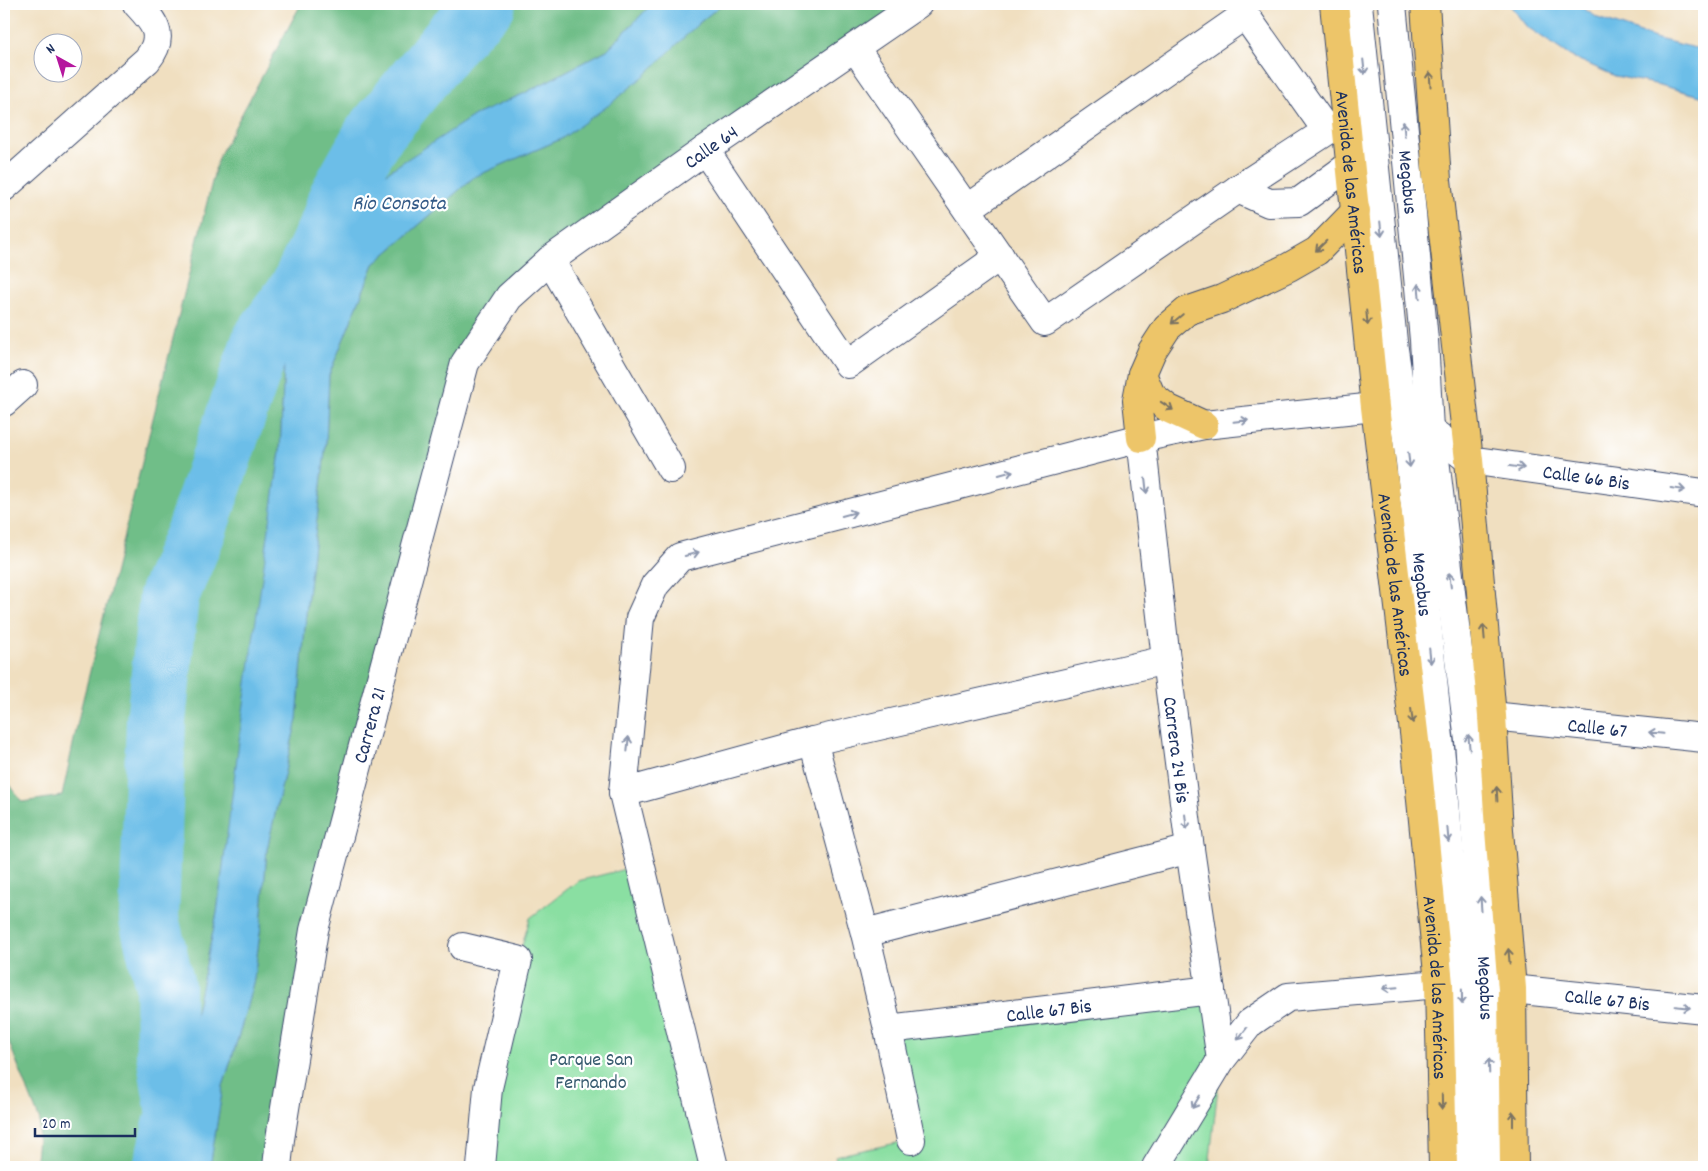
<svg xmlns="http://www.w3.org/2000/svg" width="1708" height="1171" font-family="Dekko,sans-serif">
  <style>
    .green { fill: #8adfa2; stroke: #528780 }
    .forest { fill: #6fbe88; stroke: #457673 }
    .water { fill: #6cbee8; stroke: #4476a3 }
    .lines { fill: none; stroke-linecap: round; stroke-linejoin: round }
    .river { stroke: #6cbee8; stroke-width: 60 }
    .minor-casing { stroke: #3b496d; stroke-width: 30 }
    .major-casing { stroke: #3b496d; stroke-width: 30 }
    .minor { stroke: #fff; stroke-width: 28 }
    .major { stroke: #edc569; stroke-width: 28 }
    .oneway { stroke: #8d97ae }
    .oneway2 { stroke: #797263 }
    .labels { text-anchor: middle; stroke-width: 4.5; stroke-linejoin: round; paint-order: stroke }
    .street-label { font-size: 20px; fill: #1b2f5e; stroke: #fff }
    .park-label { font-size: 20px; fill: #375b6f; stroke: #fff }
    .water-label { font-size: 21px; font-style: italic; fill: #335a87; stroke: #fff }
  </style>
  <rect width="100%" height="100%" fill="#fff"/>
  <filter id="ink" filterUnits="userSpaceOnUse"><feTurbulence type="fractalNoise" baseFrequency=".02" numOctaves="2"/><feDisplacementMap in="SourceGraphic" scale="10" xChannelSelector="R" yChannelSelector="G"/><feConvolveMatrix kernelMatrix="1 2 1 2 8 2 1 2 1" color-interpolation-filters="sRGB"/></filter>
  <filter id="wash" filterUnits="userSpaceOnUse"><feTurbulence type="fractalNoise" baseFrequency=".0096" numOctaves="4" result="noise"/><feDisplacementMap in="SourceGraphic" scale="20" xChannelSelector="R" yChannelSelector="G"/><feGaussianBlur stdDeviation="1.12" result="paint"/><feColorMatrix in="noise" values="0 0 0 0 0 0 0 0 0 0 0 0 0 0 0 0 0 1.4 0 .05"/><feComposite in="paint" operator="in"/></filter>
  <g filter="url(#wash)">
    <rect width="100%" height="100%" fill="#f0dfc0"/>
    <path class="green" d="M641,865L714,1167H481L518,960L530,918L578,881Z
      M1211,990L1221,1060L1209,1167H838L835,1156L911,1140L888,1029Z"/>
    <path class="forest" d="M301,4H652L607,50L523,94L475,115L284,366L280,452L217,913L163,1167H35L40,1121L4,1030V776L22,802L62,796L81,707L218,158Z
      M722,4H918L550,260L465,363L314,930L277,1167H210L223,1086L241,1028L254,979L261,925L267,849L297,719L307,603L326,443L329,375L374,264L474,177L561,139Z"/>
    <path class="water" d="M652,4H722L699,23L645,75L609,105L561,139L474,177L374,264L329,375L326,443L307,603L297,719L267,849L261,925L254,979L241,1028L223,1086L210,1167H163L217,913L242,718L280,452L284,366L299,289L330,224L383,175L475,115L523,94L607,50Z
      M1509,4H1577L1598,18L1658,39L1704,50V97L1660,85L1615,76L1570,56L1526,26Z"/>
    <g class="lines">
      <path class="river" d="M163,1167L176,1113L166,1053L165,986L149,919L156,721L169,596L195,534L262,340L299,289L330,224L338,198L372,137L454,36L486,4"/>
    </g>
  </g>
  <g filter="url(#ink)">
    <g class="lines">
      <g class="minor-casing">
        <g id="minor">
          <path id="s1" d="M1358,4L1393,342L1410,461L1440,747L1462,987L1466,1167"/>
          <path id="s2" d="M1392,4L1424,340L1429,429L1434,451L1469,741L1487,987L1491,1167"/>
          <path d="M855,48L1045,322L1238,189L1269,203L1299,202L1350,165"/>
          <path d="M705,150L848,364L1000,256"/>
          <path d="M4,187L147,60C166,36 155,23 137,4"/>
          <path d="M967,209L1245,15L1327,131L1238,189"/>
          <path d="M550,260L671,469"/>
          <path d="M4,402L23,385"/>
          <path id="s3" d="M1141,438L1166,660L1190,849L1221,1060"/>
          <path id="s4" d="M1492,716L1704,738"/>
          <path d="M813,741L865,933L888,1029L911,1140"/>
          <path d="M623,793L813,741L1166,660"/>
          <path d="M865,933L1190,849"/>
          <path d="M463,947L518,960L488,1088L481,1167"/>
          <path id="s5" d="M1512,989L1704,1009"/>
          <path id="s6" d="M888,1029L1211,990"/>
          <path id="s7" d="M277,1167L280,1139L314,930L465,363L509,297L550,260L705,150L918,4"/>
          <path id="s8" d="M714,1167L623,793L640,618L655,585L680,557L1141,438L1204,425L1375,407L1402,414L1429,429L1469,460L1704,493"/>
          <path d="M1156,1167L1221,1060L1250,1023L1288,997L1439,984"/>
        </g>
      </g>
      <g class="major-casing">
        <g id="major">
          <path id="s9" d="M1334,4L1375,407L1416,749L1439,984L1443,1167"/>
          <path d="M1425,4L1437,180L1469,460L1492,716L1499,830L1512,989L1514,1167"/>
          <path d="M1142,374L1151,395L1169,409L1204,425"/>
          <path d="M1141,438L1137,400L1142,374L1152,351L1167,328L1187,311L1222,299L1289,267L1317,251L1356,211"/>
        </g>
      </g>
      <use href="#minor" class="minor"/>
      <use href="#major" class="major"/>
    </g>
    <defs><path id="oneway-shaft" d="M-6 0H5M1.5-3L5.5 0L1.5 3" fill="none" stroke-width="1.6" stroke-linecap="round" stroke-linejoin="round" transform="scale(1.25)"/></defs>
    <g class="oneway">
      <use href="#oneway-shaft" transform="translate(1364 67) rotate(84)"/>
      <use href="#oneway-shaft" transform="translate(1404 129) rotate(-95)"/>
      <use href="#oneway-shaft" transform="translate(1381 229) rotate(84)"/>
      <use href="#oneway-shaft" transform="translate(1419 291) rotate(-95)"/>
      <use href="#oneway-shaft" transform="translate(1241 421) rotate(-6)"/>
      <use href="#oneway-shaft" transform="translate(1409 460) rotate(83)"/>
      <use href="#oneway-shaft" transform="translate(1517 467) rotate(8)"/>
      <use href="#oneway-shaft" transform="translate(1006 473) rotate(-15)"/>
      <use href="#oneway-shaft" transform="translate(1146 486) rotate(84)"/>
      <use href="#oneway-shaft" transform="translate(1678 489) rotate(8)"/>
      <use href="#oneway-shaft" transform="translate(849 514) rotate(-15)"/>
      <use href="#oneway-shaft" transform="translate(692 554) rotate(-15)"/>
      <use href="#oneway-shaft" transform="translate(1450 580) rotate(-97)"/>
      <use href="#oneway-shaft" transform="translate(1430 656) rotate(84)"/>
      <use href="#oneway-shaft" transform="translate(1656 733) rotate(-174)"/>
      <use href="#oneway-shaft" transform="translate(1469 742) rotate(-95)"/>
      <use href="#oneway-shaft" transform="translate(628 744) rotate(-85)"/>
      <use href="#oneway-shaft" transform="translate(1186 822) rotate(83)"/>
      <use href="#oneway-shaft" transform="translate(1448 835) rotate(85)"/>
      <use href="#oneway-shaft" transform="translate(1481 904) rotate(-94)"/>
      <use href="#oneway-shaft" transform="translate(1390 988) rotate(175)"/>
      <use href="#oneway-shaft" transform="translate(1462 997) rotate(89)"/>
      <use href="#oneway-shaft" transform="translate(1683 1007) rotate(6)"/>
      <use href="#oneway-shaft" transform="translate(1242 1034) rotate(128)"/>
      <use href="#oneway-shaft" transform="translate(1489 1066) rotate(-92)"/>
      <use href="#oneway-shaft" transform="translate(1196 1102) rotate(121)"/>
    </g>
    <g class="oneway2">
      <use href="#oneway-shaft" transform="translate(1430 79) rotate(-94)"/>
      <use href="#oneway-shaft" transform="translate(1321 246) rotate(136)"/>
      <use href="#oneway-shaft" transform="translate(1367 318) rotate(84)"/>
      <use href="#oneway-shaft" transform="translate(1177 319) rotate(140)"/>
      <use href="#oneway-shaft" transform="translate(1167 406) rotate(34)"/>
      <use href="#oneway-shaft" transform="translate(1484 632) rotate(-95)"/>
      <use href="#oneway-shaft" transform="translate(1412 716) rotate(83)"/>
      <use href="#oneway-shaft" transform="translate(1497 794) rotate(-93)"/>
      <use href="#oneway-shaft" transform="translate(1509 956) rotate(-95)"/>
      <use href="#oneway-shaft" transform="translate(1442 1102) rotate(89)"/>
      <use href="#oneway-shaft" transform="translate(1513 1119) rotate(-90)"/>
    </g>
  </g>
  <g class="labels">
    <g class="street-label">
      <text dy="7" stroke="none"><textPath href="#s7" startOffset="1158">Calle 64</textPath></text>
      <text dy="7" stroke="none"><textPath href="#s9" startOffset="179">Avenida de las Américas</textPath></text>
      <text dy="7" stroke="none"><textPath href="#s2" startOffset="179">Megabus</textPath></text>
      <text dy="7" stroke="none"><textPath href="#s8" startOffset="1575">Calle 66 Bis</textPath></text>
      <text dy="7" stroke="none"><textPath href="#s9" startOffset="584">Avenida de las Américas</textPath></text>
      <text dy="7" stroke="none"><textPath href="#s1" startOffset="584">Megabus</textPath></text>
      <text dy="7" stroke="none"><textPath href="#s7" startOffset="452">Carrera 21</textPath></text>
      <text dy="7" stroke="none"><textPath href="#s4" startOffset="106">Calle 67</textPath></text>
      <text dy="7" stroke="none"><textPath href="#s3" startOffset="314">Carrera 24 Bis</textPath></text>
      <text dy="7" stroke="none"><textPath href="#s9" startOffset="989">Avenida de las Américas</textPath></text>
      <text dy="7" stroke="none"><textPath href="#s2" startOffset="989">Megabus</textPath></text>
      <text dy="7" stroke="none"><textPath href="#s5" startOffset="96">Calle 67 Bis</textPath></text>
      <text dy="7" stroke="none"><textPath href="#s6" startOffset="162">Calle 67 Bis</textPath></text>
    </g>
    <g class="park-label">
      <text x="591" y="1065">Parque San<tspan x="591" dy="23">Fernando</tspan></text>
    </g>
    <g class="water-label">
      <text x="399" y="209">Rio Consota</text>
    </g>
  </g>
  <rect width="1708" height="1171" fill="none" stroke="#fff" stroke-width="20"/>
  <g transform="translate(58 58) rotate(321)"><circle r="24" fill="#ffffff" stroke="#a4acbf"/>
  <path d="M0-4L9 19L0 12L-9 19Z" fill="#b5179e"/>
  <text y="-8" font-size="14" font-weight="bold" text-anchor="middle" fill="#1b2f5e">N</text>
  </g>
  <path d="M35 1128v8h100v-8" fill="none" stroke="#1b2f5e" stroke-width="2.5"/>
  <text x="42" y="1128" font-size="15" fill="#1b2f5e" stroke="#ffffff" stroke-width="4" paint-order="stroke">20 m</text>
</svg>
